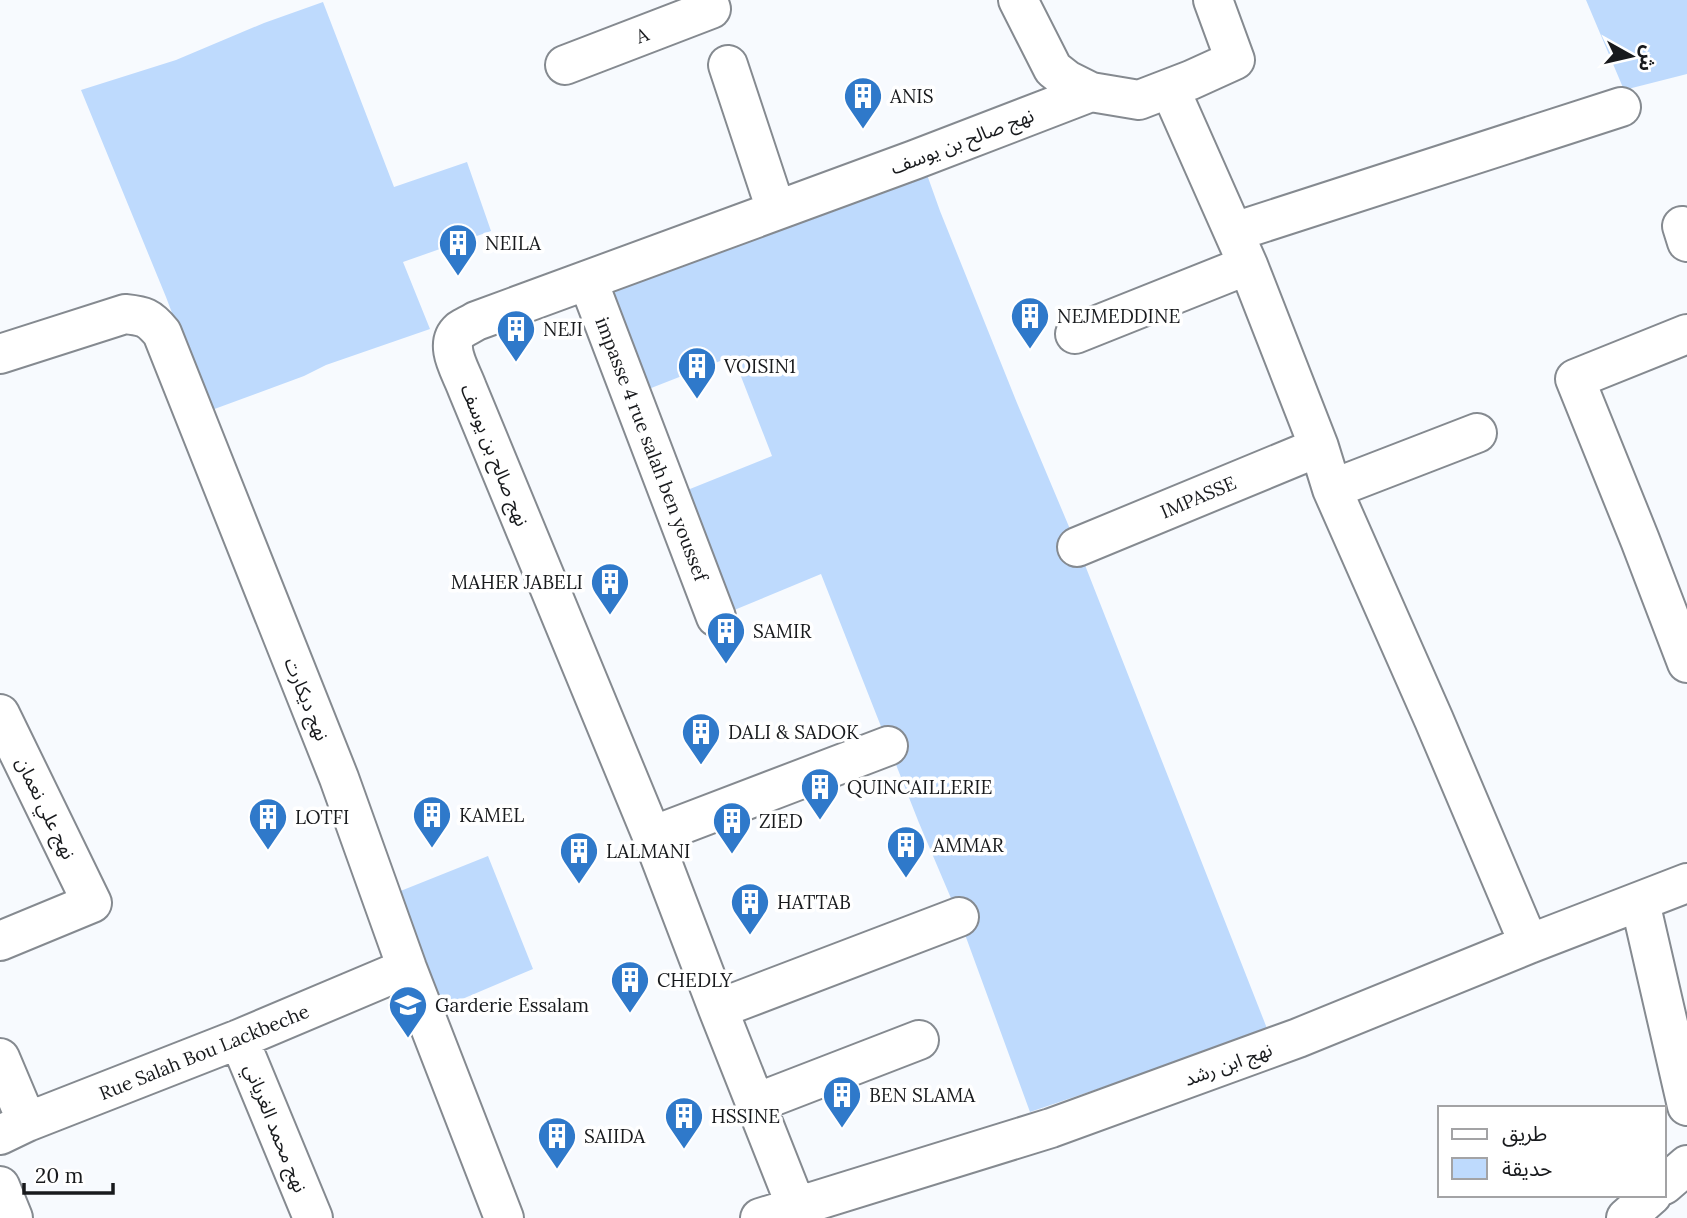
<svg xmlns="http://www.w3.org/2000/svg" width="1687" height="1218" font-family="Lora,'Noto Sans Arabic',serif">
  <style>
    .green { fill: #bedafd }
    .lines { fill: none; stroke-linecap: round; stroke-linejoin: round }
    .minor-casing { stroke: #858a90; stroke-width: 42 }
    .minor { stroke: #fff; stroke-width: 38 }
    .labels { text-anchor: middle; stroke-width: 7; stroke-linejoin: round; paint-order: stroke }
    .street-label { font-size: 19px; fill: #181a1d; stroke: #fff }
    .poi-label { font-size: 19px; fill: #181a1d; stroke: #fff; text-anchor: start }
  </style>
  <rect width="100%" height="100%" fill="#f7fafe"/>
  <path class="green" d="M1586,0H1687V74L1624,90Z
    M323,2L394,187L467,162L491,231L403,262L430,329L326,365L304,376L209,411L166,297L81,90L176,60L264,23Z
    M925,169L940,211L1017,403L1083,560L1268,1031L1030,1112L956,910L919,823L821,574L727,613L680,493L772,456L733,356L641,392L607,299L619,281Z
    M488,856L533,969L434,1011L393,894Z"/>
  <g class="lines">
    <g class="minor-casing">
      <path id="minor" d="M1018,0L1053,69L1067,80L1091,92L1139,100L1191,80L1235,60L1213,0
        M565,65L711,9L708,0
        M728,65L776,210
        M1170,89L1248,265L1319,447L1332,489L1434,720L1529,944
        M1682,226L1687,242
        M1234,232L1621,107
        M588,281L716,617
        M1075,334L1248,265
        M1687,334L1575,379L1640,540L1687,663
        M0,354L125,314C144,316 149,317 162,333L339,778L407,968L504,1218
        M1332,489L1477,433
        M1077,547L1319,447
        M0,714L92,903L0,941
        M652,836L888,746
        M1640,902L1687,1106
        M718,1009L959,917
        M239,1039L313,1218
        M0,1058L27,1122
        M756,1103L919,1040
        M0,1135L27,1122L239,1039L407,968
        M1664,1185L1687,1165
        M0,1186L13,1218
        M796,1206L718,1009L652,836L467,388C461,371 443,345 460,330C465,327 471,324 476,321L914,160L1091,92
        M760,1218L1051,1128L1298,1038L1529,944L1687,883
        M1626,1218L1652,1195"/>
    </g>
    <use href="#minor" class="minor"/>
  </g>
  <defs>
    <g id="building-pin" transform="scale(2.0125)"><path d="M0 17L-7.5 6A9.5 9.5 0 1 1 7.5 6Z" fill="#2f79ca" stroke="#fff"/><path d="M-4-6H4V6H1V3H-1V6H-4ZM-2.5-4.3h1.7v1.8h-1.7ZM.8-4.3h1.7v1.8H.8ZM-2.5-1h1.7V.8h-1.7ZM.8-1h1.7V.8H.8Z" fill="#fff"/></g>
    <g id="school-pin" transform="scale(2.0125)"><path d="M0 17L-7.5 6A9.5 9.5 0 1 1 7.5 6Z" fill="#2f79ca" stroke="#fff"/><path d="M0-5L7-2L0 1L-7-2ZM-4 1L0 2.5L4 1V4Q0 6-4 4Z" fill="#fff"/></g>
  </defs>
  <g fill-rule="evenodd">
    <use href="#building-pin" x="863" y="96"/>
    <use href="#building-pin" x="458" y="243"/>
    <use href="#building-pin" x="1030" y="316"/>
    <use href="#building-pin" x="516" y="329"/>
    <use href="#building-pin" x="697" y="366"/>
    <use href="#building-pin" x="610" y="582"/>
    <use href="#building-pin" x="726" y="631"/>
    <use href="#building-pin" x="701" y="732"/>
    <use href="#building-pin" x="820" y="787"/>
    <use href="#building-pin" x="432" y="815"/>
    <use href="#building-pin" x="268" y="817"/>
    <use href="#building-pin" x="732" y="821"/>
    <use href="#building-pin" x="906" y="845"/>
    <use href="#building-pin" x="579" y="851"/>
    <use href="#building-pin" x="750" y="902"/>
    <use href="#building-pin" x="630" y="980"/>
    <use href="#school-pin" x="408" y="1005"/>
    <use href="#building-pin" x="842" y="1095"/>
    <use href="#building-pin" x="684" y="1116"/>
    <use href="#building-pin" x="557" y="1136"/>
  </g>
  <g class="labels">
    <g class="street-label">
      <text transform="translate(642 35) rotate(-21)" y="7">A</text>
      <text transform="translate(962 141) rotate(-21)" y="7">نهج صالح بن يوسف</text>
      <text transform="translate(652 449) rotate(69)" y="7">impasse 4 rue salah ben youssef</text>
      <text transform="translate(495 455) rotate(68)" y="7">نهج صالح بن يوسف</text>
      <text transform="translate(1198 497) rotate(-23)" y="7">IMPASSE</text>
      <text transform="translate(307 699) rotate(68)" y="7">نهج ديكارت</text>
      <text transform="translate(46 808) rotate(64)" y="7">نهج علي نعمان</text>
      <text transform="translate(204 1052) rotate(-22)" y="7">Rue Salah Bou Lackbeche</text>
      <text transform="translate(1228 1064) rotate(-20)" y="7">نهج ابن رشد</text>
      <text transform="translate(276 1128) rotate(68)" y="7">نهج محمد الغرياني</text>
    </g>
    <g class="poi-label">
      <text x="890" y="103">ANIS</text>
      <text x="485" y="250">NEILA</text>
      <text x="1057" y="323">NEJMEDDINE</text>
      <text x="543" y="336">NEJI</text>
      <text x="724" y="373">VOISIN1</text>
      <text x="583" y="589" text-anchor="end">MAHER JABELI</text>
      <text x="753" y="638">SAMIR</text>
      <text x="728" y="739">DALI &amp; SADOK</text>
      <text x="847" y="794">QUINCAILLERIE</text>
      <text x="459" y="822">KAMEL</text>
      <text x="295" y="824">LOTFI</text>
      <text x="759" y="828">ZIED</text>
      <text x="933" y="852">AMMAR</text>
      <text x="606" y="858">LALMANI</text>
      <text x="777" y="909">HATTAB</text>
      <text x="657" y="987">CHEDLY</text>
      <text x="435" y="1012">Garderie Essalam</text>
      <text x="869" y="1102">BEN SLAMA</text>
      <text x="711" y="1123">HSSINE</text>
      <text x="584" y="1143">SAIIDA</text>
    </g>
  </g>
  <rect x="1438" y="1106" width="228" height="91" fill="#ffffff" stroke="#a3a3a5" stroke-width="2"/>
  <rect x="1452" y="1129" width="35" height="10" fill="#ffffff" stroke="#a3a3a5" stroke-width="2"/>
  <text x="1502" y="1141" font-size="21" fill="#181a1d">طريق</text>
  <rect x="1452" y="1158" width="35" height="21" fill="#bedafd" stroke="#a3a3a5" stroke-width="2"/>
  <text x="1502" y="1176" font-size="21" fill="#181a1d">حديقة</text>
  <g transform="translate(1631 56) rotate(98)" stroke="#ffffff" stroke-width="5" paint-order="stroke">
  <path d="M0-5L12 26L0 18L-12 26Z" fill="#181a1d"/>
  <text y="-10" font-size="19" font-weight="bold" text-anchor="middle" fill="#181a1d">ش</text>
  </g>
  <path d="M24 1183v10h89v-10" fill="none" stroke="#181a1d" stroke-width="3.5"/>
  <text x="35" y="1183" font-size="21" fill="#181a1d" stroke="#ffffff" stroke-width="5" paint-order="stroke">20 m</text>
</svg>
